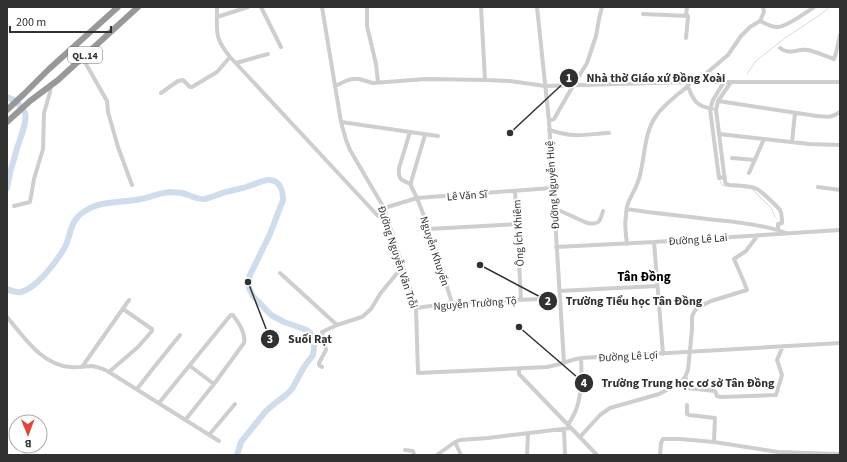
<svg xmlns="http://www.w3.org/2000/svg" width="847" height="462" font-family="'Source Sans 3',sans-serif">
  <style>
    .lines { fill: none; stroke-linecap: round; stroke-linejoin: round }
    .stream { stroke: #cedceb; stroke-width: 1 }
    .river { stroke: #cedceb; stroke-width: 6 }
    .minor { stroke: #cecece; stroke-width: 4 }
    .highway { stroke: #989898; stroke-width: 6 }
    .labels { text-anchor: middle; stroke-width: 4; stroke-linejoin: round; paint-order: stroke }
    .shield { fill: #fff; stroke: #6f6f6f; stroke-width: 1 }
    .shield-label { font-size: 10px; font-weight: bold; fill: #313131 }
    .street-label { font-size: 11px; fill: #313131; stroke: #fff }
    .quarter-label { font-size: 13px; font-weight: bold; fill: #000; stroke: #fff }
    .leader { fill: none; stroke: #313131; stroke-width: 1.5 }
    .callout-dot { fill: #313131; stroke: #fff; stroke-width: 1.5 }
    .mark-label { font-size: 12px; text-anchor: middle; font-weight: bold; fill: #fff }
    .callout-label { font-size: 12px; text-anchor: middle; font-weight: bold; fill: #313131; stroke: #fff; stroke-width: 4; stroke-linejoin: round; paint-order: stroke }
  </style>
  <rect width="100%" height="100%" fill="#fff"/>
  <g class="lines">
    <path class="stream" d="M747,74L756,61L785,38L817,17L830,7
      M720,181L722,185L726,186
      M745,188L752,189L772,209L775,217"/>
    <path class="river" d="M7,97C14,99 22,106 25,113C28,122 18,143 16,152C12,164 9,176 7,188
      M7,289C12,291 16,293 21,292C37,288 57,261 65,247C72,233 69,221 85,211C101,200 123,203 141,199C150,197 160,193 170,192C174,192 179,193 182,193C190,195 197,200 205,199C212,197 219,194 226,192C233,190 241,189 249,186C256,184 262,180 269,180C280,180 283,191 283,200L270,234L250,275L248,282L249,288L253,296L271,315L284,322L307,330L311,334L314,342V348L313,355L304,367L292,389L286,395L274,404L266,411L241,442L237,455"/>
    <path class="minor" d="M217,7C217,32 214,37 230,57L378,216L386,214
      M261,7L281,47
      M322,7L341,122L346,140L350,150L384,208L416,308L418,373L547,367C559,365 570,360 581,358L840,343
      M367,7V26L376,64L378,82
      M481,7L485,80
      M537,7L549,121L564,363
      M643,14L688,16V17L686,38
      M686,16L687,7
      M217,17L248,7
      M760,21L764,12L763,7
      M780,48C790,56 797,48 808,50C817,52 825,56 834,59L836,53L840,35
      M82,57L107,101L108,112L118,147L132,185
      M236,63L268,54
      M696,82L728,55L741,36L750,27L760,21C765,23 772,28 778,27C788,26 805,13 814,7
      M724,82L713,100L710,109L719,178L725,177
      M731,82L718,101L716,110L725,181L726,184L729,185C738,186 749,185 757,189C761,191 777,206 780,210C782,214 782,219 782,223L778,224V230
      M335,86L348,80L353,79H359L373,83L426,79L485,80L510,81L545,86L690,82H840
      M688,87C694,101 696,106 712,109
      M161,93L178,81L183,80L190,87H192L217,72L230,57
      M718,101L817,116C828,117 831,118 840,112
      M549,121L554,119L570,91L587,63L596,36L599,19L602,7
      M341,122L438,136
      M549,130C557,132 565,135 574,135C585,136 597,133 609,133
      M410,132L399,168C398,180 401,180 411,184
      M719,134L809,144L840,145
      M425,135L411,182V186L417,198L429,229L452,303
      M792,142L795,113
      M732,158L755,160
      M749,173L764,139
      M818,187L840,190
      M515,191L521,299
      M14,206L30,202L34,179L43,149L44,113L50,92L51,86
      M384,208L417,198L552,188
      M554,208L587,223C599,225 600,222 603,211
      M627,209C657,214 687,216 716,220C739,222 765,225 786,233
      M429,229L517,224
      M654,242L663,354
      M627,244C626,234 624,225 626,216C626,211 627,205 629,201C633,192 638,185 640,175C645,156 644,133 656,116C661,108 670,101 678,94C683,90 688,88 690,82
      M556,247L654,242L840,230
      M280,273L337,325
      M559,291L657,286
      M416,308L452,303L559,298
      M7,317C24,337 42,365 70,367C77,368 85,366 92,366C98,367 104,369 109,372L219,441
      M190,366L214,384
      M82,367L129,300
      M322,367L319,365V363L326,350L322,332L337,325L362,317L371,309L380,294L398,272L403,270
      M519,368V374L597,455
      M109,372L138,347L152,331V329L149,327L123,309
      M685,377C688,380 685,385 687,388L715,391L717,396L721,397L776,395L782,375L777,360L783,346
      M137,389L151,371L180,335
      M159,403L229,317L231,315H233C238,322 246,333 244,343L214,384L186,419
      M687,405V414L689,415L715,418L714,442
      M568,425C571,420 574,415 576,410C582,394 582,375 581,358
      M564,430L565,455
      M209,435L235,404
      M580,437L600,415L610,408L659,394L674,386L682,381L685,377L688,370L692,329V317L694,312L697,308L711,301L747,290L744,282L734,259L746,251L758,235
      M455,442L461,455
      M405,450L413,451L414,455
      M437,455L455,442L460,440L488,438L571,428
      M527,455L528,434
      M660,455L661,443L663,439H680L714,442L778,452L840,454"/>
    <path class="highway" d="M7,110L24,94L49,69L118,7
      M7,122L30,101L58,80L138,7"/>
  </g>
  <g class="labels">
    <rect class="shield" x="68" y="47" width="34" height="16" rx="3"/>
    <g class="shield-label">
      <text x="85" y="59">QL.14</text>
    </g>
    <g class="street-label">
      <text transform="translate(552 185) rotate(-94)" y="4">Đường Nguyễn Huệ</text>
      <text transform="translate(467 195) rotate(-4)" y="4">Lê Văn Sĩ</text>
      <text transform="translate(518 233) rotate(-93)" y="4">Ông Ích Khiêm</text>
      <text transform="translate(698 239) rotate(-4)" y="4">Đường Lê Lai</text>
      <text transform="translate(435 251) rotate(72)" y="4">Nguyễn Khuyến</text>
      <text transform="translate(398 257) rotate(72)" y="4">Đường Nguyễn Văn Trỗi</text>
      <text transform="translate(475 303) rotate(-4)" y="4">Nguyễn Trường Tộ</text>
      <text transform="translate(628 356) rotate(-3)" y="4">Đường Lê Lợi</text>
    </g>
    <g class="quarter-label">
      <text x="644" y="281">Tân Đồng</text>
    </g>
  </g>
  <path class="leader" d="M510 133L569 78M480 265L548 301M248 282L270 339M519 327L584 383"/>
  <g class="callout-dot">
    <circle cx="510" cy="133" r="4"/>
    <circle cx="480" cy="265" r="4"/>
    <circle cx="248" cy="282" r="4"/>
    <circle cx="519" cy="327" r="4"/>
    <circle cx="569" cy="78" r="10"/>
    <circle cx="548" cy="301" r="10"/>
    <circle cx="270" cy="339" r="10"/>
    <circle cx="584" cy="383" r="10"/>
  </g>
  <g class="mark-label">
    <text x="569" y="82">1</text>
    <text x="548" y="305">2</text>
    <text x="270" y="343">3</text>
    <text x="584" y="387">4</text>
  </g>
  <g class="callout-label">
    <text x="656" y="82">Nhà thờ Giáo xứ Đồng Xoài</text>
    <text x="634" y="305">Trường Tiểu học Tân Đồng</text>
    <text x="310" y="343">Suối Rạt</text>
    <text x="688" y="387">Trường Trung học cơ sở Tân Đồng</text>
  </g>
  <rect width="847" height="462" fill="none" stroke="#313131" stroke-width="16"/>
  <g transform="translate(28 434) rotate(179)"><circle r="19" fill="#ffffff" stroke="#adadad"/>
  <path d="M0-3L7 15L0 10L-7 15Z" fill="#dc483f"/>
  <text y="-6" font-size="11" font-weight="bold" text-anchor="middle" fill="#313131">B</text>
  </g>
  <path d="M10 26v6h101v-6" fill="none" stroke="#313131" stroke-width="2"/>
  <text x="16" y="26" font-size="12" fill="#313131" stroke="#ffffff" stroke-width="3" paint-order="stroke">200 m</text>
</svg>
